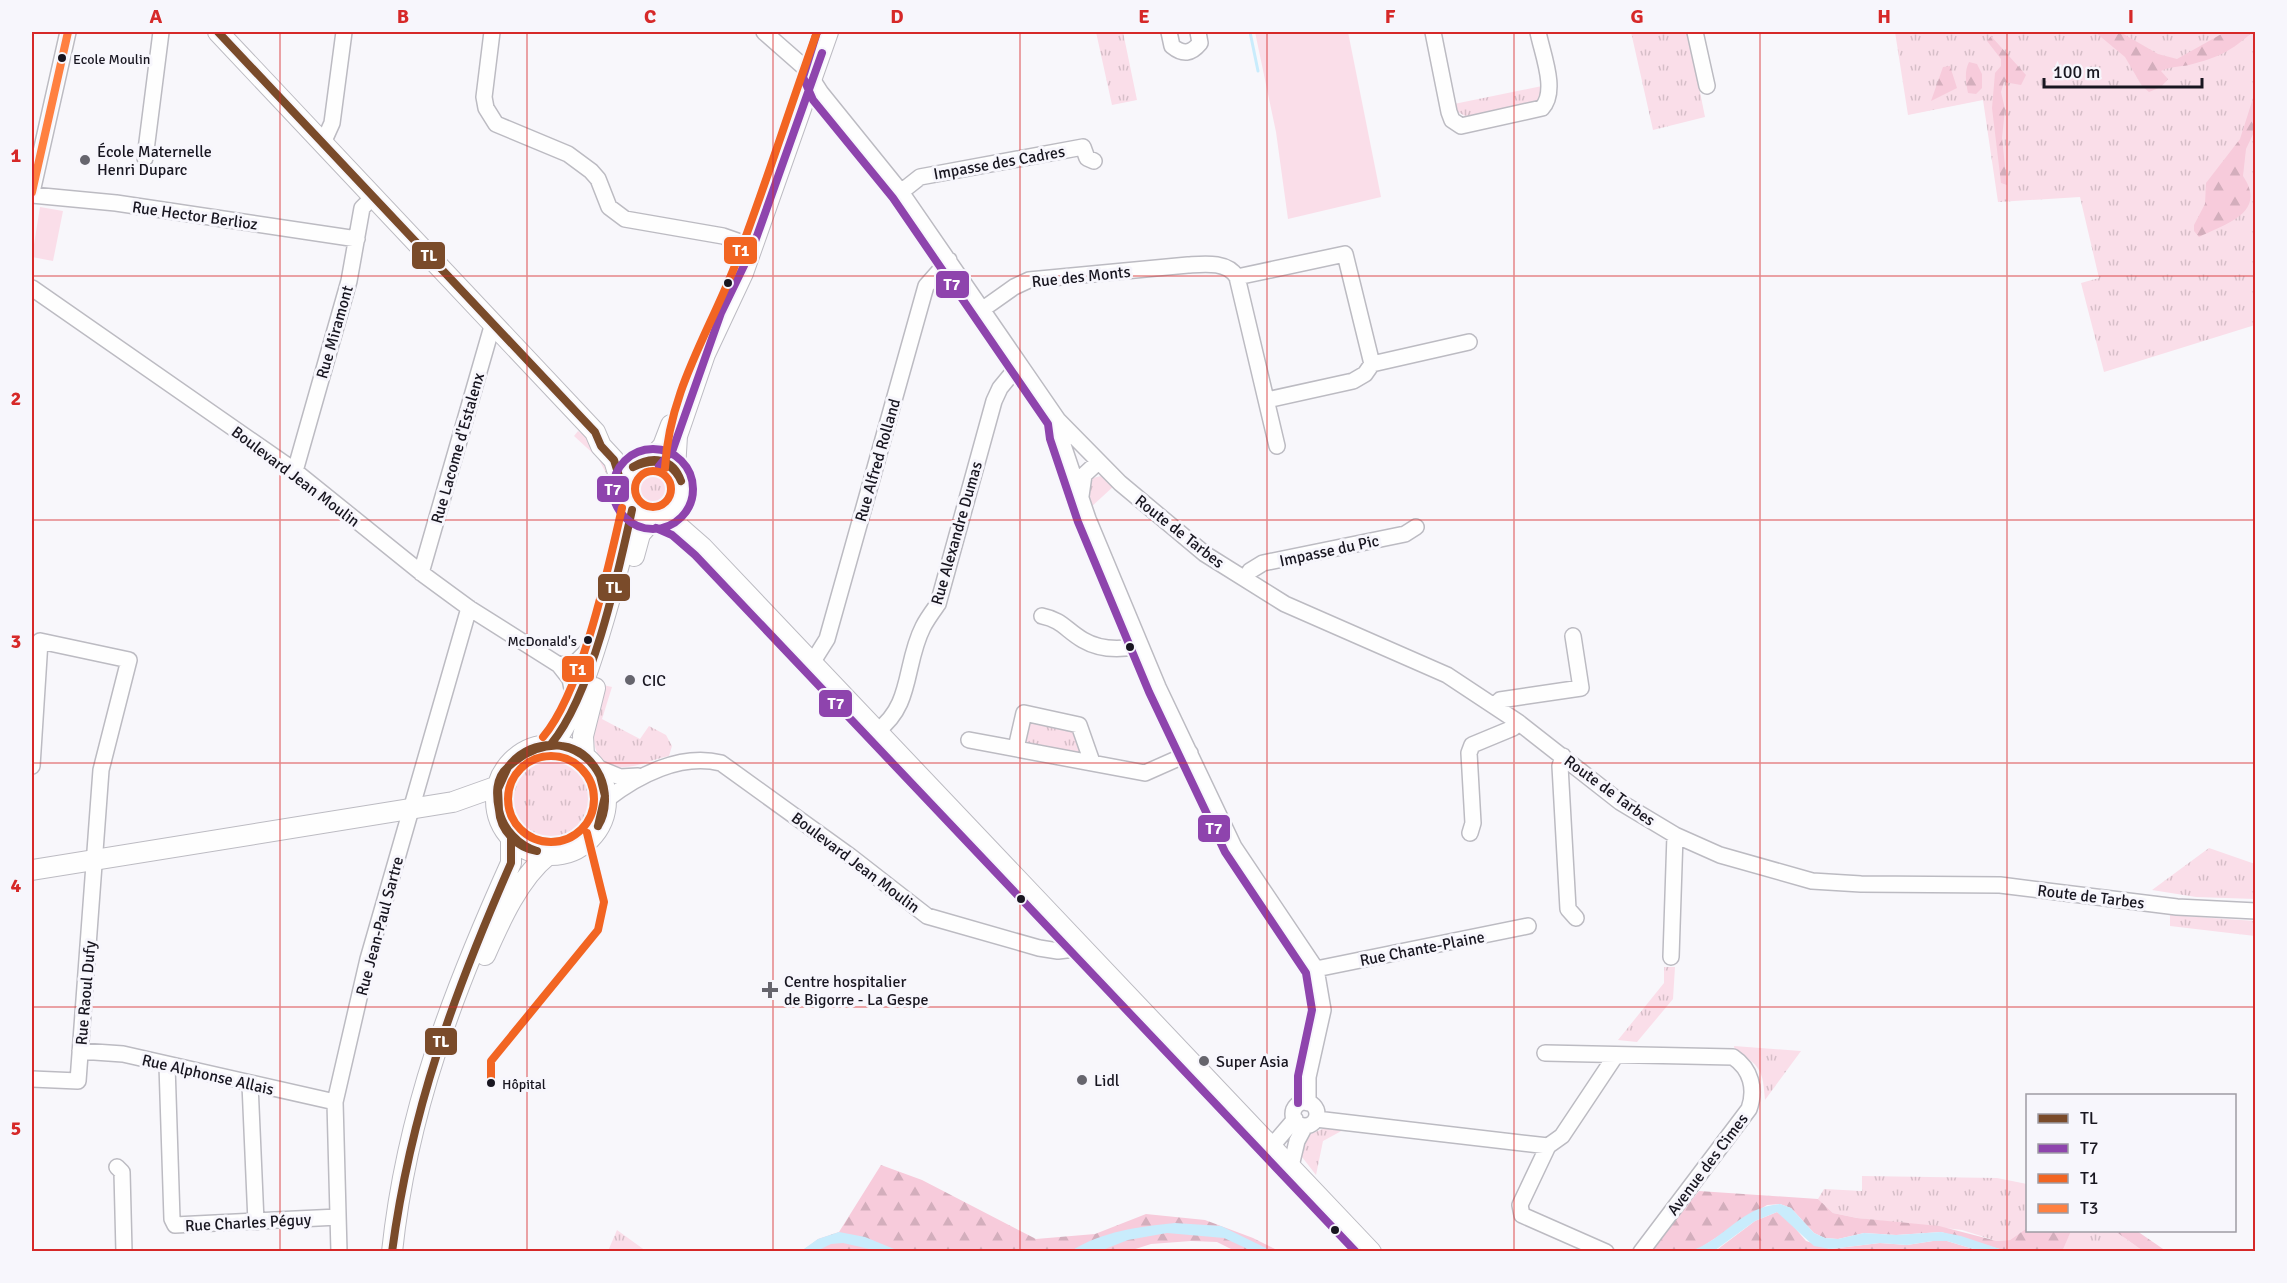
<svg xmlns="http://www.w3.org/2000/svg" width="2287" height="1283" font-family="Signika,sans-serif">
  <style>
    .grass { fill: url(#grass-tufts) }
    .forest { fill: url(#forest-firs) }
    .park { fill: #fadee9 }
    .water { fill: #c9ecfc }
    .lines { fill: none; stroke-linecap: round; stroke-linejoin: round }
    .stream { stroke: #c9ecfc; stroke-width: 3 }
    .minor-casing { stroke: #bcbbc2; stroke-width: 18 }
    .major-casing { stroke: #bcbbc2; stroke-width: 22 }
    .minor { stroke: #fefefe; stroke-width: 15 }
    .major { stroke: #fefefe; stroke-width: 20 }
    .bus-1-casing { stroke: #f7f6fc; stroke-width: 12 }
    .bus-2-casing { stroke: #f7f6fc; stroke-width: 12 }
    .bus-3-casing { stroke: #f7f6fc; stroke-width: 12 }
    .bus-4-casing { stroke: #f7f6fc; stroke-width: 12 }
    .bus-1 { stroke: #7a4b2a; stroke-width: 8 }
    .bus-2 { stroke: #8e44ad; stroke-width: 8 }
    .bus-3 { stroke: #f26522; stroke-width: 8 }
    .bus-4 { stroke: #ff8040; stroke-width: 8 }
    .grid { fill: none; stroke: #d62828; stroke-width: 1.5; stroke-opacity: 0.55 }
    .bus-dot { fill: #181620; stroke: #f7f6fc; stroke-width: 2 }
    .poi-dot { fill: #66656d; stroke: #f7f6fc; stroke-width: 2 }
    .labels { text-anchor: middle; stroke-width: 6; stroke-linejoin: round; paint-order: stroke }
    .bus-label { font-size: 14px; fill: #181620; stroke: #f7f6fc; text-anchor: start }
    .poi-label { font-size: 16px; fill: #181620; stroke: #f7f6fc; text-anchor: start }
    .street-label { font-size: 16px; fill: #181620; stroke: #f7f6fc }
    .line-badge { stroke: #f7f6fc; stroke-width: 2 }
    .badge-label { font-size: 16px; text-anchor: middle; font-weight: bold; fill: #fff }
    .neatline { fill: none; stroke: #d62828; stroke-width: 2 }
    .grid-label { font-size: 20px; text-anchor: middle; font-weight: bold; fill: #d62828 }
  </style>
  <defs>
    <pattern id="grass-tufts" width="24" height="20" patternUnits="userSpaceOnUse" patternTransform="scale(1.5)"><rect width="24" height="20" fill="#fadee9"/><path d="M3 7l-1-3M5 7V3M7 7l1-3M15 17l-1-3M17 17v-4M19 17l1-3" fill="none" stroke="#d6bec8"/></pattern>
    <pattern id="forest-firs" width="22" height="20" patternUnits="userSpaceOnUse" patternTransform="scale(1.5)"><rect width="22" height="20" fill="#f7cbdb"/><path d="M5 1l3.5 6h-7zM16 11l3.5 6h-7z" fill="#d3aebc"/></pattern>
  </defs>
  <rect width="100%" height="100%" fill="#f8f7fb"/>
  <path class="grass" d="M1096,32H1123L1137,100L1112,105Z
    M1631,32H1688L1705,117L1653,130Z
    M1895,32H2255V325L2104,372L2081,283L2099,278L2080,197L1998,202L1983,100L1908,115Z
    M1542,86L1538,102L1467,117L1458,112L1454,104Z
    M578,431C601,445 608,471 613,495C617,513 628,525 613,544L610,542L617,524L606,473L598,458L574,436Z
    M636 490a18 18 0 1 1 36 0a18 18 0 1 1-36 0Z
    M1101,476L1115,485L1090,508L1086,497L1089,479Z
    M603,685L612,687L602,719L640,739L649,726L666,735L672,746L669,756C654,759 633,769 618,767C579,762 598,710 603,685Z
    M1028,720L1072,728L1082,754L1024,744Z
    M558,752C651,779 564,886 520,834C515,828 508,819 507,811C504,788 513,764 535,754C541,751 551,753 558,752Z
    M2209,848L2255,864V899L2196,897L2152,890Z
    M2170,915L2255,921V936L2170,926Z
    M1664,967H1675L1673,999L1637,1042L1618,1040L1664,983Z
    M1734,1046L1801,1051L1765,1100C1763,1071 1761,1065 1735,1051Z
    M1325,1128L1345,1129L1323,1141L1316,1175L1302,1157L1300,1149L1308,1135Z
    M1862,1176L1997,1178L2027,1184V1228L2010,1240L1997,1241L1962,1230L1857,1218L1833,1213L1818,1199L1824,1189L1862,1191Z
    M617,1230L646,1251H608Z
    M2071,1230L2115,1231L2143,1251L2062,1252Z"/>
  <path class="forest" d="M2095,32H2120L2158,54L2177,59L2225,32H2253C2229,52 2220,57 2189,65C2179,67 2171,66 2161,71L2168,79L2161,87L2149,92L2142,86L2125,57Z
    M1991,36L2026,75L2021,85L2004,82L2001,92L2005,109L2002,138L2007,185L2001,183L1992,108L1995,73L2001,66V59L1987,41Z
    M1969,62L1977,64L1982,74V88L1976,94L1968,93C1966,83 1964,72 1969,62Z
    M1950,66L1957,88L1931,101L1943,67Z
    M2255,92V130L2246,149L2243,176C2268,213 2225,224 2199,237L2194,231V225L2205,204L2206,183L2240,139Z
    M881,1165L922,1180L1036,1239L1095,1234L1146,1214L1205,1220L1253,1238L1279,1251H1235L1217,1242L1191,1241L1151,1244L1126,1252H865C842,1246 825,1251 801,1252L818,1239L839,1232Z
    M1699,1191L1818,1199L1833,1213L1857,1218L1939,1226L1997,1241L2010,1240L2027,1228L2071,1231L2062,1252L2006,1251L1941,1232L1896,1235L1864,1233L1838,1239L1825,1238L1814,1233L1791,1208L1780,1204L1767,1205L1700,1248L1690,1251L1649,1252Z
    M1777,1212L1789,1221L1806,1241L1830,1249L1880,1243L1907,1245L1933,1241H1947L1980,1251L1714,1252L1755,1221Z
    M2115,1231H2137L2166,1251H2143Z"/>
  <path class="park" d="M1255,32H1348L1381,197L1288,219L1276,132Z
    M40,207L63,211L53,261L32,257Z"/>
  <path class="water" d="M1780,1204L1791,1208L1814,1233L1825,1238L1838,1239L1864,1233L1896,1235L1941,1232L1961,1236L2006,1251H1980L1947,1241H1933L1907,1245L1880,1243L1830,1249L1814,1246L1777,1212L1755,1221L1714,1251H1690C1725,1240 1740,1207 1780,1204Z
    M1175,1223L1221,1226L1272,1251H1252L1224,1238L1167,1233L1128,1240L1100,1251H1071C1103,1231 1138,1227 1175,1223Z
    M839,1232L865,1237L899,1251H878L843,1243L831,1244L817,1251H801L818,1239Z"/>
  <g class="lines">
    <path class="stream" d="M1250,32L1258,71"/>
    <g class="minor-casing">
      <path id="minor" d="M492,32L484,97L486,108L496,124L568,154L591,171L598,179L609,207L625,219L723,236L743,243
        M764,32L805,68L821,93L901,192L1058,420L1120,483L1205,554L1285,604L1447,675L1518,722L1620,802L1675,835L1720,855L1812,881L1861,884L2000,885L2177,907L2256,911
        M1169,32L1172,46C1183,55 1191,54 1200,43L1198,32
        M1433,32L1449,112L1452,120L1461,126L1542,108C1558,91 1542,53 1538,32
        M1695,32L1707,86
        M323,143L332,123L344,32
        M145,158L161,32
        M32,192L68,32
        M901,192L920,177L1083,147L1087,158L1094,161
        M32,195L116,203L357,239
        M1237,277L1345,254L1372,364
        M32,288L295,471L424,575L469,608L559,665L570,679L575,703
        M983,309L1014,287L1029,280L1188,265C1204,264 1227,261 1237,277L1277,446
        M1267,400L1353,381L1365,374L1372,364L1469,342
        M1058,420L1060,436L1088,519L1158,687L1234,847L1316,969L1323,1010L1308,1077V1103
        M295,471L349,281L362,208L374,196
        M1081,496L1084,475L1098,462
        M421,573L493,323
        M1245,579L1250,571L1263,563L1405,534L1416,527
        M1042,616C1062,620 1066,630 1083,640C1100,650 1120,650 1139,646
        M812,663L827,639L926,286L949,260
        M559,665L575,663L595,643
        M1495,705L1500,700L1581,688L1573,636
        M877,731C913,705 904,664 923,627C927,619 933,611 938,604L994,401L1000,388L1019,365
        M969,740L1145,773L1190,753
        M1016,748L1024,713L1079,725L1092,762
        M1563,756L1560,766L1568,909L1576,918
        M32,766L40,641L129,660L101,770L78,1081L32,1079
        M596,767L620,777L638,776
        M606,800C638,775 681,753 721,763L850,856L927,916L1039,948L1058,951L1083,948
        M1470,833L1473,823L1469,753L1472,745L1513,728L1518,722
        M1671,957L1675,835
        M1316,969L1528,926
        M80,1051L123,1054L335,1102
        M1545,1053L1733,1057C1751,1069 1756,1089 1749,1109L1641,1252
        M167,1065L172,1219L175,1225L338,1217
        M250,1084L256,1222
        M1293 1114a12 12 0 1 1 24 0a12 12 0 1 1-24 0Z
        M1316,1119L1548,1146L1520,1205L1522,1215L1606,1252
        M1272,1146L1295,1119
        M1548,1146L1562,1136L1616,1055
        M1291,1166L1297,1141L1305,1126
        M117,1167L122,1172L124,1252
        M339,1252L335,1102L368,959L469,608"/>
    </g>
    <g class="major-casing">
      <path id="major" d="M218,32L595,432L601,446L614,460L623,489
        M651,459L663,446L671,425
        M623 489a30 30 0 1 1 60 0a30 30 0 1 1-60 0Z
        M675,469L677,436L705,354L743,273L828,32
        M660,518L678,526L702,547L1371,1252
        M634,556L640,534L653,519
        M551,744C579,727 624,550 632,510
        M496 800a55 55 0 1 1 110 0a55 55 0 1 1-110 0Z
        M584,756L583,736L595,688
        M32,870L453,802L498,786
        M485,955C500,921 519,878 548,855
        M392,1252C407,1110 453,992 511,863V838"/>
    </g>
    <use href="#minor" class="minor"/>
    <use href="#major" class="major"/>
    <g class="bus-1-casing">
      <path id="bus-1" d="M218,32L595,432L601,446L614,460L623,489
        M633,467C652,455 673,458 681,481
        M633,467C653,458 671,459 681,481
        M551,744C592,695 618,574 632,510
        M508,767C533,734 582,739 600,776
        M508,767C538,740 579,734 600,776
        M499,810C503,829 519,846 537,851
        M499,810C500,830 517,848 537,851
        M499,810C496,795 495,778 508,767
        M499,810L498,789L508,767
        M598,826L605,796L600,776
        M598,826C607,812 607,791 600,776
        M392,1252C411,1110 454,993 511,863V838"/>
    </g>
    <g class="bus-2-casing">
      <path id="bus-2" d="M817,32L803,77L813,100L893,198L1048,424L1050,439L1078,522L1149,692L1225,852L1306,973L1312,1010L1298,1076V1103
        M613 489a40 40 0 1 1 80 0a40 40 0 1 1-80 0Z
        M659,466L673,449L721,313L753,247L822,53
        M656,528L672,535L695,555L1356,1252"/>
    </g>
    <g class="bus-3-casing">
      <path id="bus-3" d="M665,468C669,393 707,336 734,268C764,190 789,110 817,32
        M635 489a18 18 0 1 1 36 0a18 18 0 1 1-36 0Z
        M543,737C582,691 608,569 622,508
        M508 799a43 43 0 1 1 86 0a43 43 0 1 1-86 0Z
        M491,1083V1061L598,930L604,902L587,833"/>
    </g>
    <g class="bus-4-casing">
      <path id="bus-4" d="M32,192L68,32"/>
    </g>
    <use href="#bus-1" class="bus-1"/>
    <use href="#bus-2" class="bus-2"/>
    <use href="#bus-3" class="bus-3"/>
    <use href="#bus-4" class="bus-4"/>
  </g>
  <path class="grid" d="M280,32V1252M527,32V1252M773,32V1252M1020,32V1252M1267,32V1252M1514,32V1252M1760,32V1252M2007,32V1252M32,276H2256M32,520H2256M32,763H2256M32,1007H2256"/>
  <g class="bus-dot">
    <circle cx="62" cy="58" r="5"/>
    <circle cx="728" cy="283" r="5"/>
    <circle cx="588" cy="640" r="5"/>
    <circle cx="1130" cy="647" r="5"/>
    <circle cx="1021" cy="899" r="5"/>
    <circle cx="491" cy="1083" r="5"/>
    <circle cx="1335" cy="1230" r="5"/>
  </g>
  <g class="poi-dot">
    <circle cx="85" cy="160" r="6"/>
    <circle cx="630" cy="680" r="6"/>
    <path d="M767 981h6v6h6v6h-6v6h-6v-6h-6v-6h6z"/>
    <circle cx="1204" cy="1061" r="6"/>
    <circle cx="1082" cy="1080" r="6"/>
  </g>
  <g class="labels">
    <g class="bus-label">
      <text x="73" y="64">Ecole Moulin</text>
      <text x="577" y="646" text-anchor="end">McDonald's</text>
      <text x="502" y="1089">Hôpital</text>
    </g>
    <g class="poi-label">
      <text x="97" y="157">École Maternelle<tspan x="97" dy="18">Henri Duparc</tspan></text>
      <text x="642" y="686">CIC</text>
      <text x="784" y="987">Centre hospitalier<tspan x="784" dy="18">de Bigorre - La Gespe</tspan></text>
      <text x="1216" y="1067">Super Asia</text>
      <text x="1094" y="1086">Lidl</text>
    </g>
    <g class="street-label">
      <text transform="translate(999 162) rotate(-10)" y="6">Impasse des Cadres</text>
      <text transform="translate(195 215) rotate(8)" y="6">Rue Hector Berlioz</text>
      <text transform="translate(1081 276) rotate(-6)" y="6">Rue des Monts</text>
      <text transform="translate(334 332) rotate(-74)" y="6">Rue Miramont</text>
      <text transform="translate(457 448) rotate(-74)" y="6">Rue Lacome d'Estalenx</text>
      <text transform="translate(877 460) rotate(-74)" y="6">Rue Alfred Rolland</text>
      <text transform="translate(296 476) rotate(37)" y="6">Boulevard Jean Moulin</text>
      <text transform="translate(1180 531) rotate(38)" y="6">Route de Tarbes</text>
      <text transform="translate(956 533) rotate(-74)" y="6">Rue Alexandre Dumas</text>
      <text transform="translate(1329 550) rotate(-12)" y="6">Impasse du Pic</text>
      <text transform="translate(1610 790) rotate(36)" y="6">Route de Tarbes</text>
      <text transform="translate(856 862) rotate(37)" y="6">Boulevard Jean Moulin</text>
      <text transform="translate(2091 896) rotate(7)" y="6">Route de Tarbes</text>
      <text transform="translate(379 926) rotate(-75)" y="6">Rue Jean-Paul Sartre</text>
      <text transform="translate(1422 948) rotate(-11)" y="6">Rue Chante-Plaine</text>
      <text transform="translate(85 993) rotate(-85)" y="6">Rue Raoul Dufy</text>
      <text transform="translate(208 1074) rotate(13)" y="6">Rue Alphonse Allais</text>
      <text transform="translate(1707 1164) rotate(-53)" y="6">Avenue des Cimes</text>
      <text transform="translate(248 1222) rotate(-3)" y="6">Rue Charles Péguy</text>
    </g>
  </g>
  <g class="line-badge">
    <rect x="723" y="236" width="35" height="29" rx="6" fill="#f26522"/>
    <rect x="411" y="241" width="35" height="29" rx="6" fill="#7a4b2a"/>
    <rect x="935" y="270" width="35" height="29" rx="6" fill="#8e44ad"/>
    <rect x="596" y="475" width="34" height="28" rx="6" fill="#8e44ad"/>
    <rect x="597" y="573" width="34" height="29" rx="6" fill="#7a4b2a"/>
    <rect x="561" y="655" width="34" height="28" rx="6" fill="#f26522"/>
    <rect x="818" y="689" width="35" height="29" rx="6" fill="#8e44ad"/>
    <rect x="1197" y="814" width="34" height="29" rx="6" fill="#8e44ad"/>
    <rect x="424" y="1027" width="34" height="29" rx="6" fill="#7a4b2a"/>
  </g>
  <g class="badge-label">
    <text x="741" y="256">T1</text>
    <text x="429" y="261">TL</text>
    <text x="952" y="290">T7</text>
    <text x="613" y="495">T7</text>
    <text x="614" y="593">TL</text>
    <text x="578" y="675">T1</text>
    <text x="836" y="709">T7</text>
    <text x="1214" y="834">T7</text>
    <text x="441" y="1047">TL</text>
  </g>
  <rect width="2287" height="1283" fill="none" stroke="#f7f6fc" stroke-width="66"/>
  <rect x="2026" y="1094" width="210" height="138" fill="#f7f6fc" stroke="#9e9ca4" stroke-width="1.5"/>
  <rect x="2038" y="1114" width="30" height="9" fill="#7a4b2a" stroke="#9e9ca4" stroke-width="1.5"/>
  <text x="2080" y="1124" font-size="18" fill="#181620">TL</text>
  <rect x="2038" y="1144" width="30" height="9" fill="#8e44ad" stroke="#9e9ca4" stroke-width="1.5"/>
  <text x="2080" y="1154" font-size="18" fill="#181620">T7</text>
  <rect x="2038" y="1174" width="30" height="9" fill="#f26522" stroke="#9e9ca4" stroke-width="1.5"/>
  <text x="2080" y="1184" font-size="18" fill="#181620">T1</text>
  <rect x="2038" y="1204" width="30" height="9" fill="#ff8040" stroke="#9e9ca4" stroke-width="1.5"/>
  <text x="2080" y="1214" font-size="18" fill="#181620">T3</text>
  <path d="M2044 78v9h158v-9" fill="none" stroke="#181620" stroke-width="3"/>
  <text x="2053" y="78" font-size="18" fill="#181620" stroke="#f7f6fc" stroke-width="4.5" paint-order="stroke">100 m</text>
  <rect x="33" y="33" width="2221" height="1217" class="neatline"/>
  <g class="grid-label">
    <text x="156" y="23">A</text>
    <text x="403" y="23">B</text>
    <text x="650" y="23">C</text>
    <text x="897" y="23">D</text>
    <text x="1144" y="23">E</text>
    <text x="1390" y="23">F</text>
    <text x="1637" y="23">G</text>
    <text x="1884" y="23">H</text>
    <text x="2131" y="23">I</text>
    <text x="16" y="162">1</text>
    <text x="16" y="405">2</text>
    <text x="16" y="648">3</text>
    <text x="16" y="892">4</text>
    <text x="16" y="1135">5</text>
  </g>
</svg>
